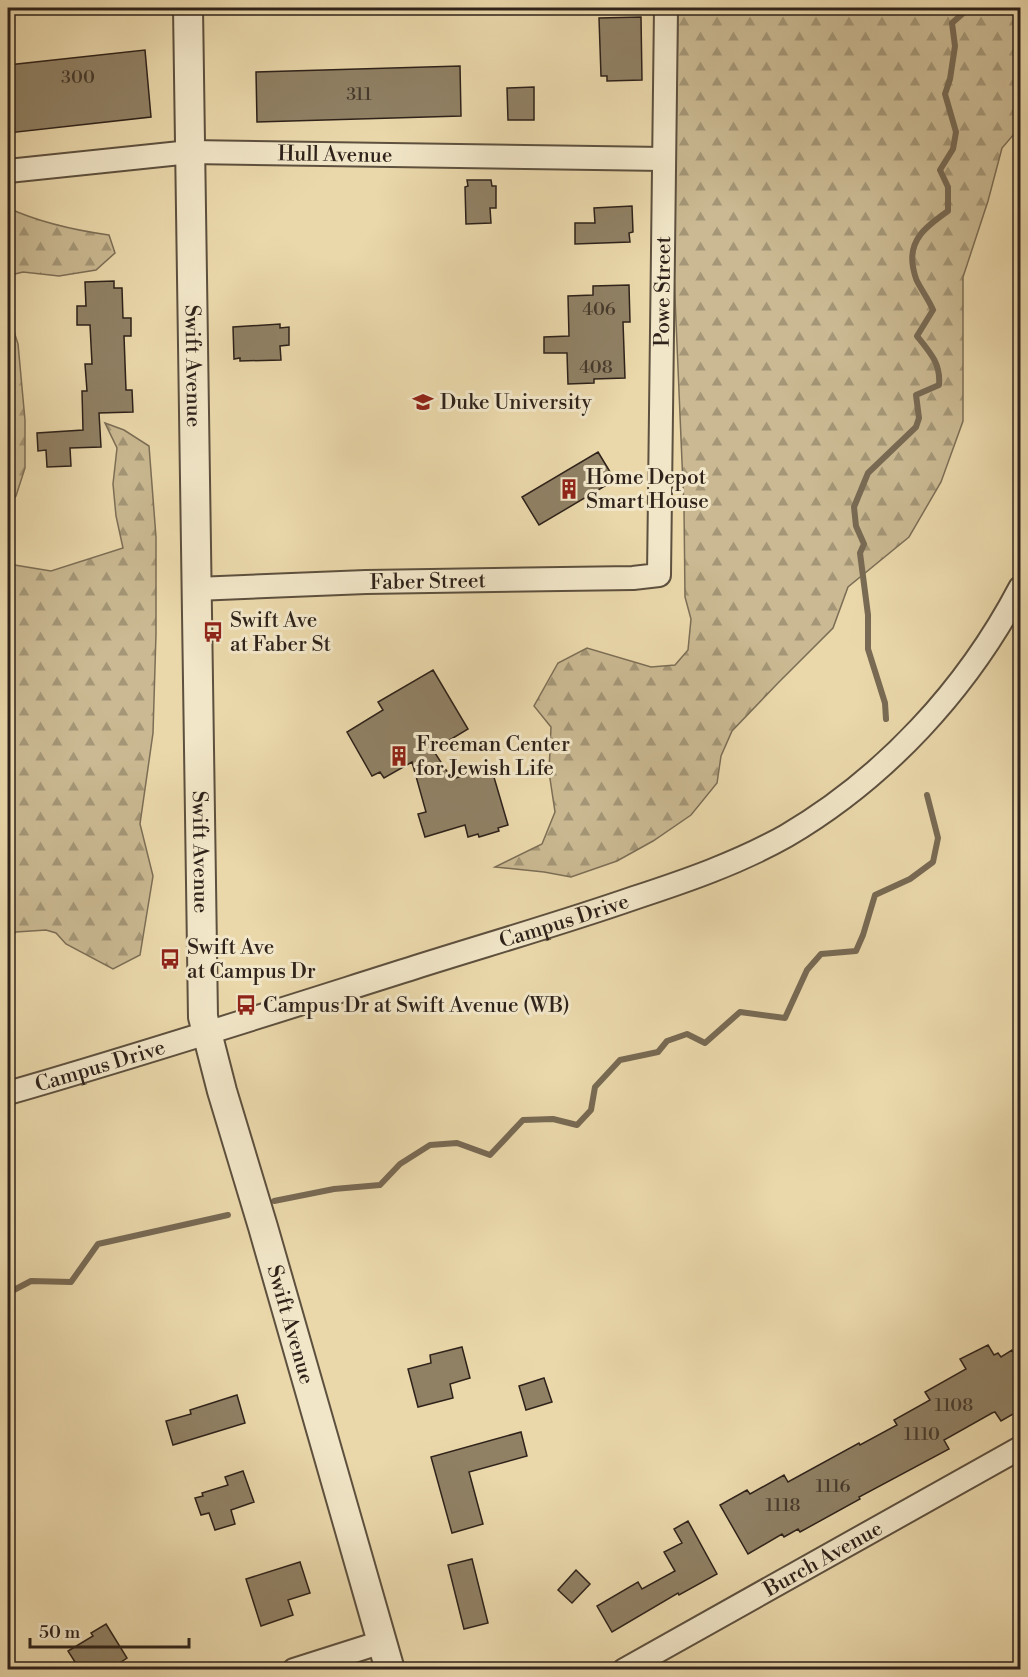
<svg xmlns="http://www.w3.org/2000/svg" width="1028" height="1677" font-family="'Libre Bodoni',serif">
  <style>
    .forest { fill: url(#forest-firs); stroke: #7c6e56; stroke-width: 1.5 }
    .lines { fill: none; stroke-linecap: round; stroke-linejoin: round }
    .stream { stroke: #786a54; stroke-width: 6 }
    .building { fill: #908165; stroke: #2e221a; stroke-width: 1.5 }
    .minor-casing { stroke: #5d503e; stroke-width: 26 }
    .tertiary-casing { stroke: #5d503e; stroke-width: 32 }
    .minor { stroke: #f1e6c8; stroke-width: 22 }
    .tertiary { stroke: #f1e6c8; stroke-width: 28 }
    .labels { text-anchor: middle; stroke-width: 6; stroke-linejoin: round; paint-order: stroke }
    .number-label { font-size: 18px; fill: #463a2d }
    .street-label { font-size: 21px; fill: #2e221a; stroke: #f1e6c8 }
    .poi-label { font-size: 21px; fill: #2e221a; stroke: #f1e6c8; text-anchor: start }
  </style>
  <defs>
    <pattern id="forest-firs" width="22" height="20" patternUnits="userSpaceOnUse" patternTransform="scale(1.5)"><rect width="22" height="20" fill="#cab992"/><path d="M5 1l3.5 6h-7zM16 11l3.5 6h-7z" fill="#a49676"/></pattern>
  </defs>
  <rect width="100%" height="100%" fill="#ead8ab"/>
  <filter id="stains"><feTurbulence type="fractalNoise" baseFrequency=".00333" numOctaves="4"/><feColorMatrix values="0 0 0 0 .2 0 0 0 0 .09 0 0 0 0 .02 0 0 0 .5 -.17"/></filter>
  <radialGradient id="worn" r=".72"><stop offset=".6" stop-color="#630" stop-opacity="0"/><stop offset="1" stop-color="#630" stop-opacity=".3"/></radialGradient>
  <path class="forest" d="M678,8H1020V127L1002,148L988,201L963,277V421L941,482L909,537L848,587L833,628L778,683L732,731L721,756L717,783L691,815L653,841L617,861L571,877L544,872L495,867L542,844L555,812L549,772L551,727L534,706L558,663L587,648L651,667L675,665L688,650L691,619L685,597L684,509L674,274Z
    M8,208C41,223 73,230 109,235L115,253L96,270L59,276L23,272L15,274L8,288Z
    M8,313L18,344L25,420V468L16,496L8,507Z
    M105,423L124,430L149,446L156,537V634L153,733L140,824L153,876L140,955L113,969L66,944L56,933L46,930L16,932L8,937V564L51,571L123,548L116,516L113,484L117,448Z"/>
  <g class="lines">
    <path class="stream" d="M886,719L885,703L868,649V615L860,553L864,544L856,526L854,507L868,473L916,427L919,418L916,395L939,385C941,364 930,352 917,336L933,310C929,300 922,291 917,281C915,277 914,272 913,267C908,239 927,226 948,211V187L940,170L953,149L956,132L945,94L950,79L955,46L952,23L969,8
      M274,1201L334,1189L380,1185L400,1164L430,1145L457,1143L490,1155L523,1120L553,1119L577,1125L591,1110L595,1087L620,1060L658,1052L667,1041L687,1034L705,1043L740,1012L785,1018L807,970L821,954L856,951L863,935L875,895L910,879L933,862L938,838L927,795
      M8,1301L12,1291L31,1281L71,1282L98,1244L228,1215"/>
  </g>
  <path class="building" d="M641,17L642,80L607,81V76H601L599,18Z
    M145,50L151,117L8,133V65Z
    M460,66L461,116L257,122L256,72Z
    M534,87V120H508L507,88Z
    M467,180H491L492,186H496V208H490L491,223L466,224L465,187L468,186Z
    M632,206L633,232L629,233L630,242L575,244V223H595L594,208Z
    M114,281V288H122L123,318H131V336H124L126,390H132L133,412L99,413L101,447L70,448L71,466L47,467L46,450L38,451L37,433L83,430L82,391H87L85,364H92L90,325H77V306H86L85,282Z
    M629,285L630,322H623L625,378L594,379V383L568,384L567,353H544V337L569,336L568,296L593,295V286Z
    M280,324V328L289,327V345L280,346L281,360L240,361V358L234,359L233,327Z
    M598,452L615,480L539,525L522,497Z
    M433,670L468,729L433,750L452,779L491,767L508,825L498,828L499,831L479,837L478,834L468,837L465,825L425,837L418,814L426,812L412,762L384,778L380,772L372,776L347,732L383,710L378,702Z
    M988,1345L994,1355L998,1353L1001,1357L1012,1350L1020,1365V1410L1001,1421L995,1412L992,1413L944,1440L949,1449L859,1497L860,1499L800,1532L798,1529L784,1537L782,1534L748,1554L720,1505L747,1490L750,1494L784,1475L788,1482L859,1443L860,1445L897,1425L894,1420L930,1400L925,1392L966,1369L960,1359Z
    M462,1347L470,1378L450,1384L453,1398L418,1407L408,1369L431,1363L430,1355Z
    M544,1378L552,1402L526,1410L519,1386Z
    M237,1395L245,1423L173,1445L166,1421L191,1414L190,1410Z
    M521,1432L527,1456L469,1472L483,1524L452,1533L431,1457Z
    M243,1471L254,1502L231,1510L235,1524L215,1530L209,1513L201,1515L195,1498L203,1496L202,1493L228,1485L225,1477Z
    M688,1521L717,1574L679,1595L678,1593L612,1632L597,1606L638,1582L642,1589L675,1571L664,1552L682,1543L674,1529Z
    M472,1559L488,1623L464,1629L448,1565Z
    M300,1562L310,1593L288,1600L293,1615L261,1626L246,1579Z
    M576,1570L590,1584L572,1603L558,1590Z
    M106,1624L127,1658L109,1670H80L68,1651L93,1636L91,1633Z"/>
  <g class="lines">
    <g class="minor-casing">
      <g id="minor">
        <path id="s1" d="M8,171L190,152L664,159"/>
        <path id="s2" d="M196,589L366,582L633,578L659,575L666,8"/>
        <path id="s3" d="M8,1093C144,1054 280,1010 416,967C489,944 562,923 634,898C686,881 738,863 786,836C885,778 967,689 1020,588"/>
        <path d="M294,1670L382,1642"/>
        <path id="s4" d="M624,1670L1020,1448"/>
      </g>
    </g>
    <g class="tertiary-casing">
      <g id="tertiary">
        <path id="s5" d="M188,8L203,1017L222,1091L263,1227L390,1670"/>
      </g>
    </g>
    <use href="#minor" class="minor"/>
    <use href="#tertiary" class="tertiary"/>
  </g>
  <defs>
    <g id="university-bare" transform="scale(1.62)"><path d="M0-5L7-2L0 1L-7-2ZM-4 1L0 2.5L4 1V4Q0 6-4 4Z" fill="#8f2418" stroke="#f1e6c8" stroke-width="2.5" paint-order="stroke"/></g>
    <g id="building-bare" transform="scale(1.62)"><path d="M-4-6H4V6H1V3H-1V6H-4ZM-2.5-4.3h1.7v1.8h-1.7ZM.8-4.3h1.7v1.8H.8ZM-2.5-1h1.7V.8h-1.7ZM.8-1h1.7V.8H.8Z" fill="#8f2418" stroke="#f1e6c8" stroke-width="2.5" paint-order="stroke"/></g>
    <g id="bus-bare" transform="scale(1.62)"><path d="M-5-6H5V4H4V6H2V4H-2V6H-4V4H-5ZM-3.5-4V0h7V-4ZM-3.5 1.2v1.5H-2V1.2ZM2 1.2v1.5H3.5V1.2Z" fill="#8f2418" stroke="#f1e6c8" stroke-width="2.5" paint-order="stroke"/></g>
  </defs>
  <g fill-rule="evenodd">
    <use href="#university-bare" x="423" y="402"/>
    <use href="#building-bare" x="569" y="489"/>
    <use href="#bus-bare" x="213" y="632"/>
    <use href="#building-bare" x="399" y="756"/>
    <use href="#bus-bare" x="170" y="959"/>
    <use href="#bus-bare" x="246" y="1005"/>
  </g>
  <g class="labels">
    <g class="number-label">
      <text x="78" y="83">300</text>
      <text x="359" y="100">311</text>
      <text x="599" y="315">406</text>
      <text x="596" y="373">408</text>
      <text x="954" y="1411">1108</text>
      <text x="922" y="1440">1110</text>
      <text x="833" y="1492">1116</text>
      <text x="783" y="1511">1118</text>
    </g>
    <g class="street-label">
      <text dy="7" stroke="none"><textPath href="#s1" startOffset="328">Hull Avenue</textPath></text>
      <text dy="7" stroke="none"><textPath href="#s2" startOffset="747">Powe Street</textPath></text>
      <text dy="7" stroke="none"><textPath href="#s5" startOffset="358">Swift Avenue</textPath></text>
      <text dy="7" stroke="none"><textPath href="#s2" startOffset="232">Faber Street</textPath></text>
      <text dy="7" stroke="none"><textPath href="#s5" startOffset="844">Swift Avenue</textPath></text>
      <text dy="7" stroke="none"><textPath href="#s3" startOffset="582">Campus Drive</textPath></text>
      <text dy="7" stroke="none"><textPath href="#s3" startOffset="96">Campus Drive</textPath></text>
      <text dy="7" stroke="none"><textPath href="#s5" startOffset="1329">Swift Avenue</textPath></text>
      <text dy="7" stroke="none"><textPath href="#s4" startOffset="228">Burch Avenue</textPath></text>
    </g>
    <g class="poi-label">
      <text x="440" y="409">Duke University</text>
      <text x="586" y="484">Home Depot<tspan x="586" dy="24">Smart House</tspan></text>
      <text x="230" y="627">Swift Ave<tspan x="230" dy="24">at Faber St</tspan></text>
      <text x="416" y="751">Freeman Center<tspan x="416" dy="24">for Jewish Life</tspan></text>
      <text x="187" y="954">Swift Ave<tspan x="187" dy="24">at Campus Dr</tspan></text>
      <text x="263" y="1012">Campus Dr at Swift Avenue (WB)</text>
    </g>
  </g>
  <rect width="1028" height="1677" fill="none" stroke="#ead8ab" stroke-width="30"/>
  <rect x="9" y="9" width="1010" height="1659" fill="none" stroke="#2e221a" stroke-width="3"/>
  <rect x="15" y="15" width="998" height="1647" fill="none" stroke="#2e221a" stroke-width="1.5"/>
  <path d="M30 1638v9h159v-9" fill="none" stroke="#2e221a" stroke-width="3"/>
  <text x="39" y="1638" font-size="18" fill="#2e221a" stroke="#f1e6c8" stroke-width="4.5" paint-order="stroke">50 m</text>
  <rect width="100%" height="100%" filter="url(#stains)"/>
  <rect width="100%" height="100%" fill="url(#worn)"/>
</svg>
